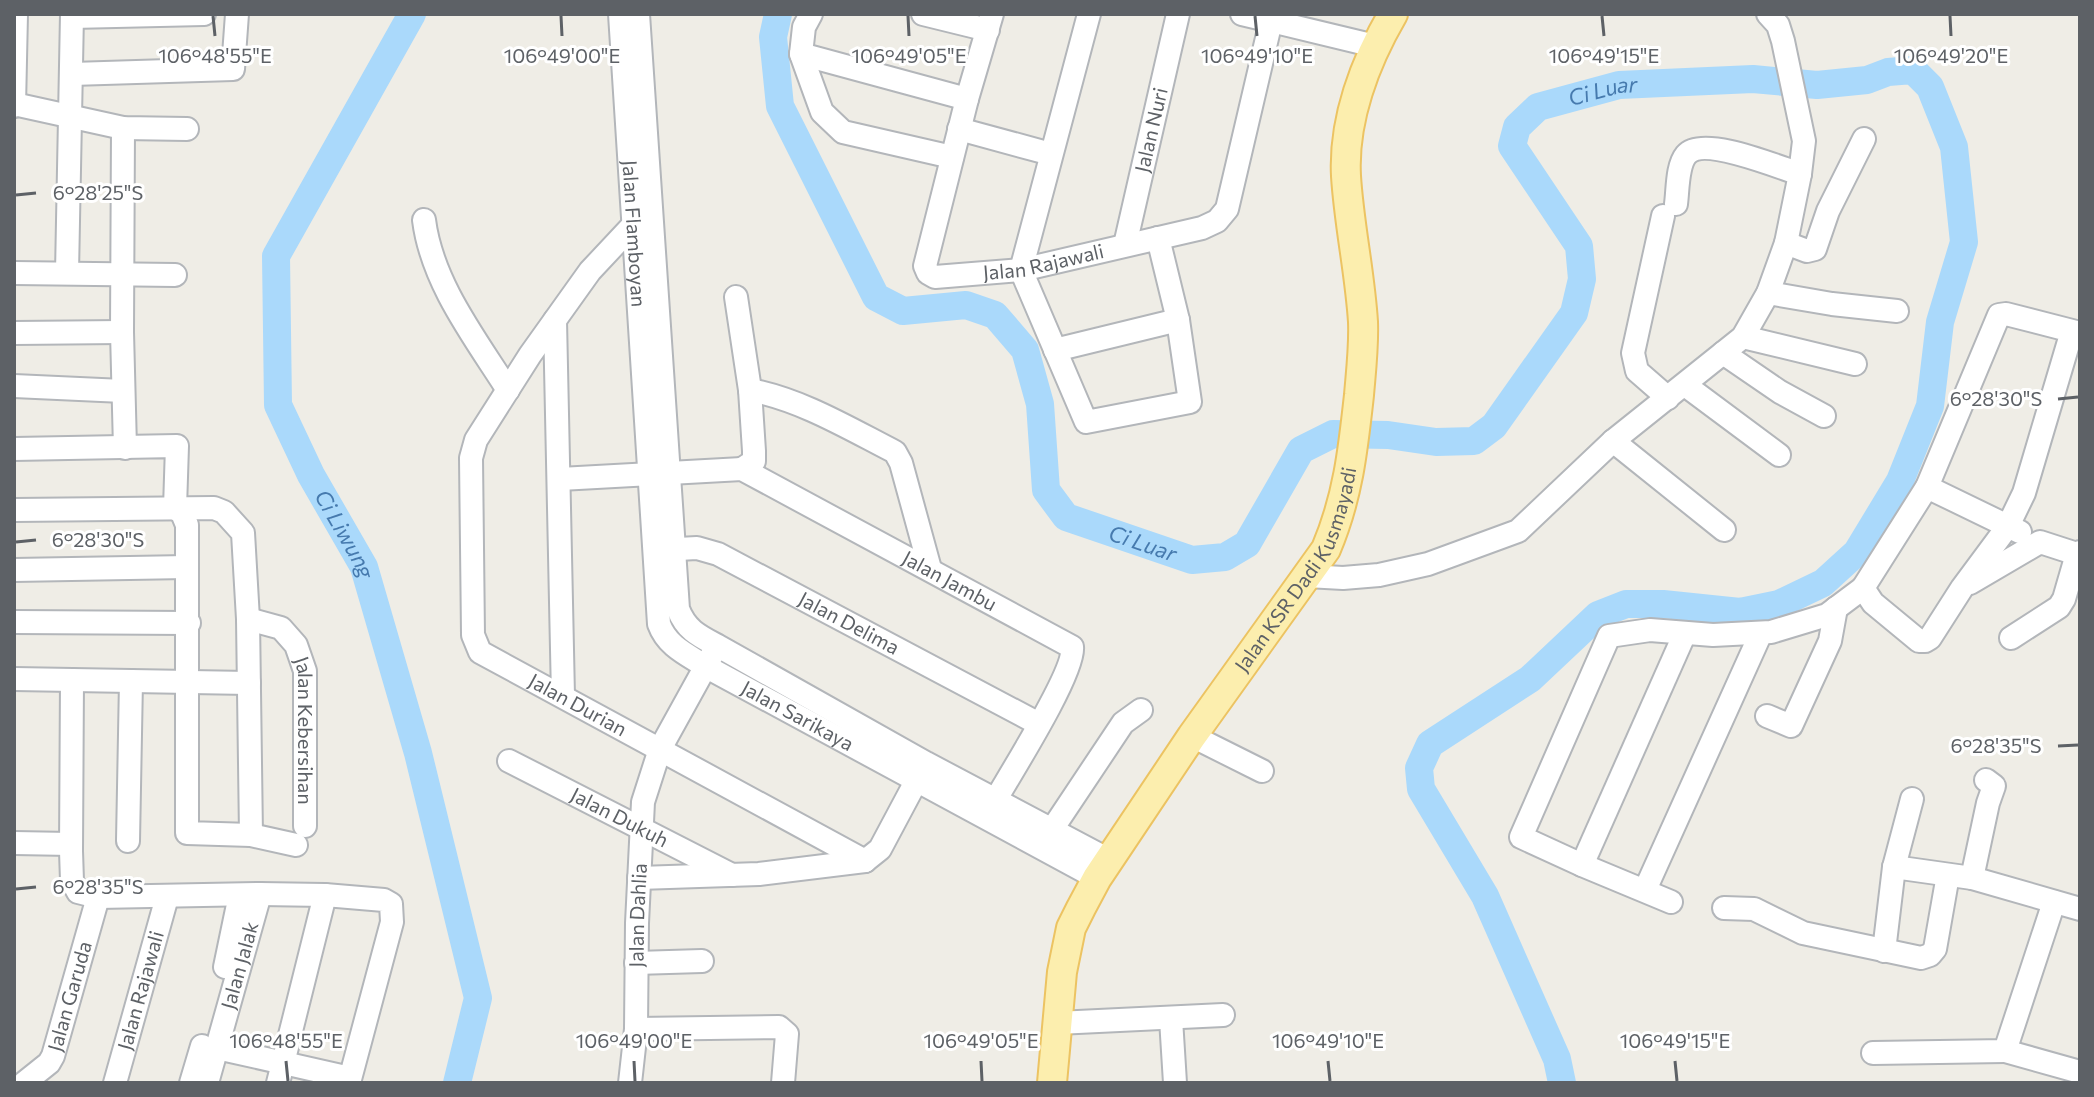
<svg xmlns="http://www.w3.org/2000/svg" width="2094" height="1097" font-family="Commissioner,sans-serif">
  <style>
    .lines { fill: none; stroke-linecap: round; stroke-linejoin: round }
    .river { stroke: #aad9fb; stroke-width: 28 }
    .minor-casing { stroke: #b3b6ba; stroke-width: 26 }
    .major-casing { stroke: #ecc362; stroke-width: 32 }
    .minor { stroke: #fff; stroke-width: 22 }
    .major { stroke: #fceeae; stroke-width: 28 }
    .ticks { fill: none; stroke: #5d6166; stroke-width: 3 }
    .labels { text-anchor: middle; stroke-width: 6; stroke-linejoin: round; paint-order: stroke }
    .street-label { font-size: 20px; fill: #5d6166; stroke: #fff }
    .water-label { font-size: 22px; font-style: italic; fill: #467aae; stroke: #fff }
    .ticks-label { font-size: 20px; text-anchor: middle; fill: #5d6166; stroke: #fff; stroke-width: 6; stroke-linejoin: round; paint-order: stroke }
  </style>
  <rect width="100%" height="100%" fill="#efede6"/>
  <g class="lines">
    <g class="river">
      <path id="s1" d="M412,14L276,256L278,405L311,475L364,567L418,753L478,998L457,1083"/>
      <path id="s2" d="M778,14L773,37L780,106L876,297L903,311L966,305L995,315L1025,350L1040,404L1046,490L1066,517L1192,560L1225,557L1247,544L1301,450L1333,434L1388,435L1436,442L1474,441L1494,426L1574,313L1582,279L1579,246L1512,146L1517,127L1538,107L1619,85L1753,79L1817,85L1867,80L1888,72L1913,70L1930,87L1954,147L1964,242L1940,322L1930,406L1900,481L1857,552L1823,583L1779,604L1740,612L1663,604H1626L1598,615L1530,679L1430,744L1419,768L1421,789L1485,896L1557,1059L1562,1083"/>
    </g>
    <g class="minor-casing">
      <g id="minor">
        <path id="s3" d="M620,14L659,624C667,646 686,654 705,666L1097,878"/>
        <path d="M638,14L678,609C686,630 699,636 718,646L926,763L1109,860"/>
        <path d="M811,14L804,27L801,54L822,112L843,132L952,157"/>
        <path d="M923,14L988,30"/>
        <path id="s4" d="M992,14L967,99L925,266L928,273L935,277L1021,270L1202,228L1217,221L1227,209L1271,21"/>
        <path d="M1089,14L1021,270L1086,422L1190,402L1178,320L1158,238"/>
        <path d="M1242,14L1375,46"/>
        <path d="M72,17L204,14"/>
        <path d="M801,54L967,99"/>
        <path d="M72,74L233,69L237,14"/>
        <path d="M14,104L123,128L187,129"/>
        <path d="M14,106L16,14"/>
        <path d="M123,128L122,332L125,448"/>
        <path d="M959,129L1051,154"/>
        <path d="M1676,204C1678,189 1677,166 1686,155C1702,135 1778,167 1800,174"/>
        <path d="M1663,216L1633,353L1637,371L1668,398"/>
        <path d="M424,220C432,283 475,338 508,390"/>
        <path id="s5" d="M644,222L635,223L590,271L530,355L476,440L471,458L473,635L480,652L865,861"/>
        <path d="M1786,243L1807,251L1815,249L1828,211L1864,139"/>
        <path id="s6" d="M1125,245L1178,14"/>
        <path d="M14,273L175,275"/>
        <path d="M67,273L72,14"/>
        <path d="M1768,293L1832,304L1897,311"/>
        <path d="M736,297L750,390L754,451V461L742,469"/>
        <path d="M555,320L563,696"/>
        <path d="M2072,331L2024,493L2008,526L1962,588L1930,638L1925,641H1919L1873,603L1863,588L1927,487L1999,315L2006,314L2080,333"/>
        <path d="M14,333L122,332"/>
        <path d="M1743,337L1855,364"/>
        <path d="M1055,350L1178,320"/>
        <path d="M1723,353L1780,392L1824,416"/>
        <path d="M1685,385L1779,455"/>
        <path d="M14,386L123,391"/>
        <path d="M750,390C802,400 848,428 895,452L901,463L930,569"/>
        <path d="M1613,441L1724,530"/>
        <path d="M14,449L177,446L175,508L182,513L187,525V833L251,835L296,845"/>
        <path id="s7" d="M560,479L742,469L1072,647C1076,670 1011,773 996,799"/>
        <path d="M1927,487L2020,532"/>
        <path d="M14,510L214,508L224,512L243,533L248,619L251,835"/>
        <path id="s8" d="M659,550L697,548L718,554L1039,724"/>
        <path d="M14,570L187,567"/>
        <path d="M1307,576L1343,578L1379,575L1428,564L1518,531L1613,441L1743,337L1768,293L1786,243L1800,174L1804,141L1783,41L1778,25L1768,14"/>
        <path d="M1970,583L2040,542L2077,554L2080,552"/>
        <path id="s9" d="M248,619L281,628L296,645L305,671V826"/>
        <path d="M14,622L189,623"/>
        <path d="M2011,638L2059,607L2064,599L2077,554"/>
        <path d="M14,679L249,683"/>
        <path d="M72,680L71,851L72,881L78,892L98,897L260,894L325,895L384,900L391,904L392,922L349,1083"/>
        <path d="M1767,716L1791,726L1830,641L1836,608"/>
        <path d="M1192,736L1262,771"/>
        <path id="s10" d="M509,761L732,875"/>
        <path d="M1053,828L1123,723L1141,710"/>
        <path d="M128,841L131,681"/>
        <path d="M14,843L71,844"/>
        <path d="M865,861L880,849L921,772"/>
        <path d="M1582,865L1685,633"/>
        <path d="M1894,867L1972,878L2080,909"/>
        <path d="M639,878L759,874L865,861"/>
        <path d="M1972,878L1988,803L1994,786L1986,780"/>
        <path d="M1645,890L1761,633"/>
        <path d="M1671,902L1582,865L1521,837L1609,636L1650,630L1713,635L1771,632L1827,615L1863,588"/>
        <path d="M1724,908L1754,909L1803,933L1921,958L1930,955L1935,949L1948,875"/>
        <path d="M1884,951L1894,867L1912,799"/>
        <path d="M636,963L702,961"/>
        <path d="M225,967L240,895"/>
        <path d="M1171,1019L1175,1083"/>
        <path d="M1057,1023L1223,1015"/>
        <path d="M636,1029L779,1027L787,1034L783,1083"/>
        <path d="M217,1048L350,1078"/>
        <path d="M2005,1051L2080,1072"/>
        <path d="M1873,1053L2005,1051L2054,902"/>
        <path id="s11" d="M24,1083L49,1063L53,1056L98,897"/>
        <path id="s12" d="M115,1083L167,897"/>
        <path d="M191,1083L202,1046"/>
        <path id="s13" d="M207,1083L260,894"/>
        <path d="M278,1083L325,895"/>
        <path id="s14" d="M630,1083L636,1029L637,923L643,802L660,749L713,653"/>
      </g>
    </g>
    <g class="major-casing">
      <g id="major">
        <path id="s15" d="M1052,1083L1062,972L1071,928L1081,908L1097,878L1192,736L1326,549C1348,497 1353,450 1359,395C1361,371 1364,346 1363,322C1360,273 1349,225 1346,176C1343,120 1365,62 1393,14"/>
      </g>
    </g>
    <use href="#minor" class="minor"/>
    <use href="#major" class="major"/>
  </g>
  <path class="ticks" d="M213,16L215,36M561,16L562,36M908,16L909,36M1255,16L1257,36M1602,16L1604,36M1950,16L1951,36M16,195L36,193M2058,399L2078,397M16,542L36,540M2058,746L2078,745M16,889L36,887M286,1061L288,1081M634,1061L635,1081M981,1061L982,1081M1328,1061L1330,1081M1675,1061L1677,1081"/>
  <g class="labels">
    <g class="street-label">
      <text dy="7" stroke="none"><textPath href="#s6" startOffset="118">Jalan Nuri</textPath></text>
      <text dy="7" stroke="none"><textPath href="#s3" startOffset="220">Jalan Flamboyan</textPath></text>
      <text dy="7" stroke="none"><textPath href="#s4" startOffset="386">Jalan Rajawali</textPath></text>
      <text dy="7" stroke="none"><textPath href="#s15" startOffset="582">Jalan KSR Dadi Kusmayadi</textPath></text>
      <text dy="7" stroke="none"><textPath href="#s7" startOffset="418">Jalan Jambu</textPath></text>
      <text dy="7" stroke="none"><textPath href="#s8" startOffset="208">Jalan Delima</textPath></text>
      <text dy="7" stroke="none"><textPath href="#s5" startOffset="604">Jalan Durian</textPath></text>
      <text dy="7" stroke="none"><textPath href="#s3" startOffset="780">Jalan Sarikaya</textPath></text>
      <text dy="7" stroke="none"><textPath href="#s9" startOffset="144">Jalan Kebersihan</textPath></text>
      <text dy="7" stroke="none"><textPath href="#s10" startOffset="124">Jalan Dukuh</textPath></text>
      <text dy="7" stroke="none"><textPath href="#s14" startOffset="168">Jalan Dahlia</textPath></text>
      <text dy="7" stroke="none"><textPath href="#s13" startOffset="122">Jalan Jalak</textPath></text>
      <text dy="7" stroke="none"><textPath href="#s12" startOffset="96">Jalan Rajawali</textPath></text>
      <text dy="7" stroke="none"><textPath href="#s11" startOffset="102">Jalan Garuda</textPath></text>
    </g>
    <g class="water-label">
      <text dy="8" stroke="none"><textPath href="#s2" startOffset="1598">Ci Luar</textPath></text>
      <text dy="8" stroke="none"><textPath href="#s1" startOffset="572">Ci Liwung</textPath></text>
      <text dy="8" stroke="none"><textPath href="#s2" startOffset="734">Ci Luar</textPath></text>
    </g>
  </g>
  <g class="ticks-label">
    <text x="215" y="63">106°48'55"E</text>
    <text x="562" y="63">106°49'00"E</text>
    <text x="909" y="63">106°49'05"E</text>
    <text x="1257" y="63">106°49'10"E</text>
    <text x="1604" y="63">106°49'15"E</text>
    <text x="1951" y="63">106°49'20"E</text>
    <text x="98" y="200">6°28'25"S</text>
    <text x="1996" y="406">6°28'30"S</text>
    <text x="98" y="547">6°28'30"S</text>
    <text x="1996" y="753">6°28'35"S</text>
    <text x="98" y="894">6°28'35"S</text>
    <text x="286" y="1048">106°48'55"E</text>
    <text x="634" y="1048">106°49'00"E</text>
    <text x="981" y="1048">106°49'05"E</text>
    <text x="1328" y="1048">106°49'10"E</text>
    <text x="1675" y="1048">106°49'15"E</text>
  </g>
  <rect width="2094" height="1097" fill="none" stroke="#5d6166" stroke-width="32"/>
</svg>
